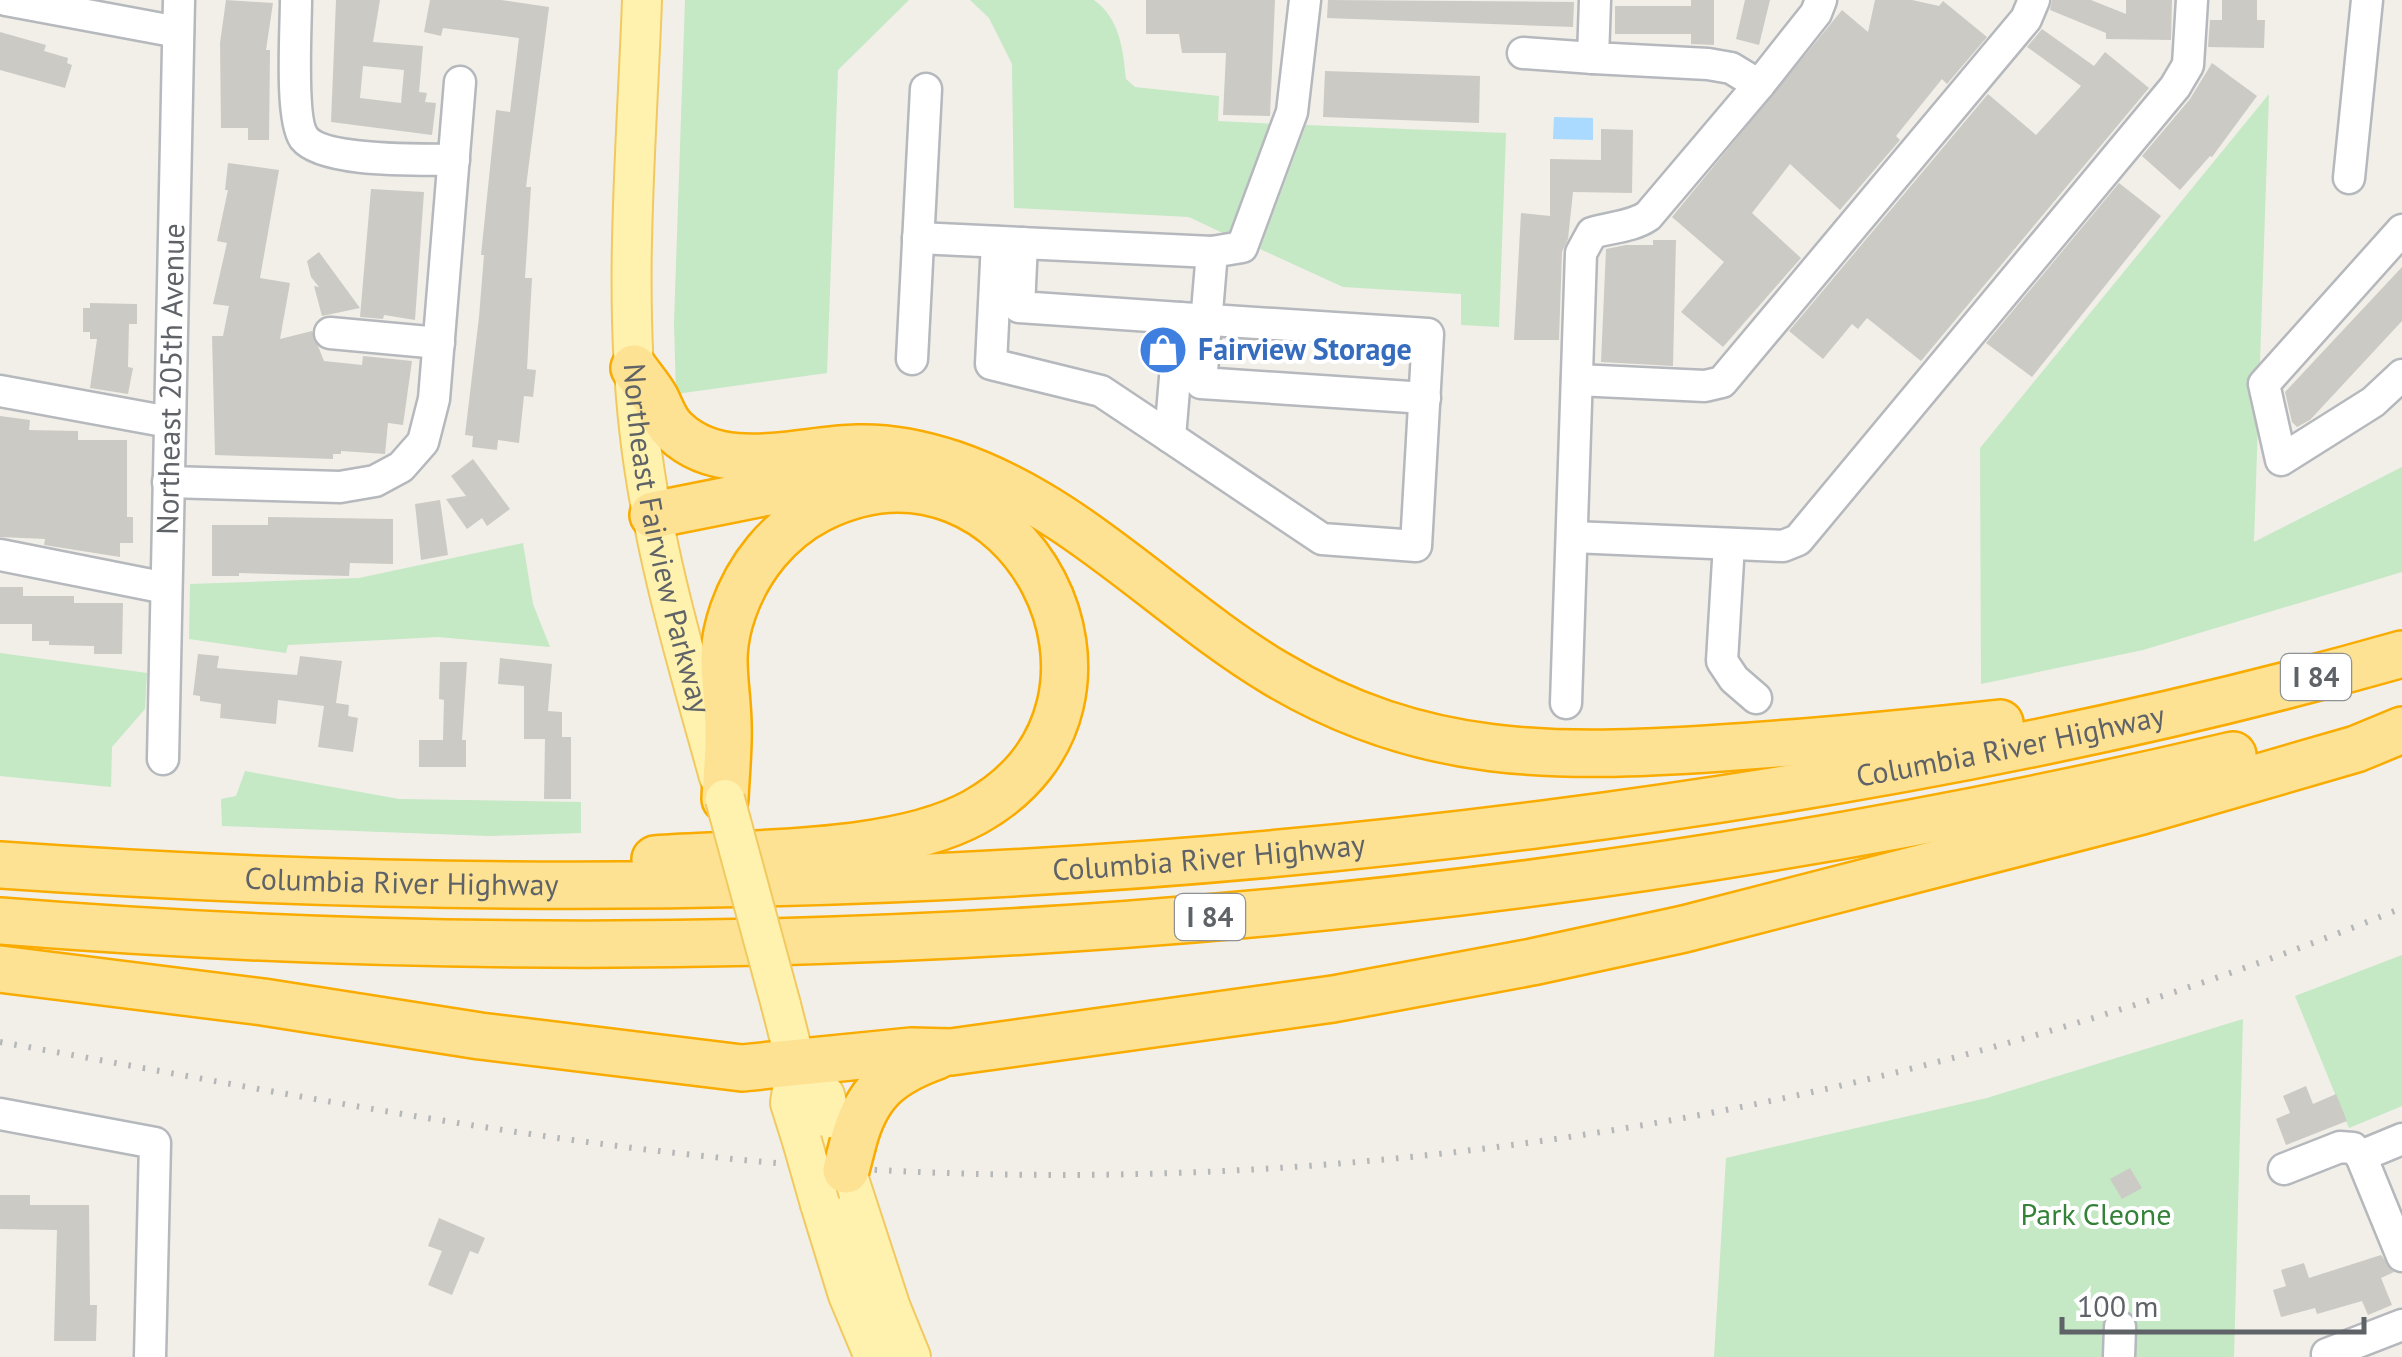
<svg xmlns="http://www.w3.org/2000/svg" width="2402" height="1357" font-family="'PT Sans',sans-serif">
  <style>
    .green { fill: #c5e8c5 }
    .water { fill: #aadaff }
    .building { fill: #cccac5; fill-rule: evenodd }
    .lines { fill: none; stroke-linecap: round; stroke-linejoin: round }
    .minor-casing { stroke: #b5b8bc; stroke-width: 35 }
    .major-casing { stroke: #f2c960; stroke-width: 42 }
    .highway-casing { stroke: #f9ab00; stroke-width: 50 }
    .minor { stroke: #fff; stroke-width: 30 }
    .major { stroke: #fff2af; stroke-width: 38 }
    .highway { stroke: #fde293; stroke-width: 45 }
    .rail { stroke: #b6b7b8; stroke-width: 6; stroke-dasharray: 2.5 12; stroke-linecap: butt }
    .major-bridge-casing { stroke: #f2c960; stroke-width: 42; stroke-linecap: butt }
    .highway-bridge-casing { stroke: #f9ab00; stroke-width: 50; stroke-linecap: butt }
    .major-bridge { stroke: #fff2af; stroke-width: 38 }
    .highway-bridge { stroke: #fde293; stroke-width: 45 }
    .labels { text-anchor: middle; stroke-width: 8; stroke-linejoin: round; paint-order: stroke }
    .shield { fill: #fff; stroke: #8f9295; stroke-width: 2.5 }
    .shield-label { font-size: 28px; font-weight: bold; fill: #5f6368 }
    .shop-label { font-size: 30px; font-weight: bold; fill: #366cbe; stroke: #fff; text-anchor: start }
    .street-label { font-size: 30px; fill: #5f6368; stroke: #fff }
    .park-label { font-size: 30px; fill: #348238; stroke: #fff }
  </style>
  <rect width="100%" height="100%" fill="#f1efe8"/>
  <path class="green" d="M685,0H909L838,70L827,373L676,394L674,323Z
    M970,0H1094C1120,19 1123,49 1126,79L1135,87L1219,96L1218,121L1278,124L1238,231L1227,235L1189,217L1014,208L1012,64L989,18Z
    M2269,94L2254,542L2402,467V572L2143,650L1981,684L1980,448Z
    M1306,125L1506,133L1499,327L1461,325V294L1343,287L1260,249Z
    M523,543L533,604L550,647L438,637L288,645L286,653L189,639L190,584L359,578Z
    M0,653L147,673L145,709L112,747L111,787L0,776Z
    M245,771L399,799L581,802V833L490,836L222,826L221,799L236,796Z
    M2402,955V1106L2349,1128L2295,996Z
    M2243,1019L2234,1357H1714L1726,1158L1987,1098Z"/>
  <path class="water" d="M1554,117L1593,118V140L1553,139Z"/>
  <path class="building" d="M226,0L273,3L266,50H270L269,140H248V128H221L220,43Z
    M336,0H380L373,42L423,46L419,92L427,93L425,102L436,103L432,135L331,122ZM363,66L404,70L401,103L360,98Z
    M430,0H501L549,7L526,187H531L525,278H532L527,369L536,370L533,397L524,396L519,443L498,440L497,450L472,447L473,436L465,435L479,317L484,255H481L496,110L510,112L519,38L443,28L441,36L424,32Z
    M1146,0H1275L1270,116L1223,115L1226,53H1182L1179,34H1146Z
    M1328,0L1574,2L1573,27L1327,18Z
    M1691,0H1714V45L1691,44V34H1615V6H1691Z
    M1745,0H1770L1759,45L1736,39Z
    M1875,0H1912L1939,6L1943,1L1987,37L1947,84L1942,79L1896,136L1900,140L1840,210L1790,164L1752,213L1801,258L1723,347L1681,312L1724,262L1672,217L1842,10L1868,32Z
    M2052,0H2091L2126,14V0H2172L2171,40L2106,39V33L2050,10Z
    M2222,0H2257V20H2265L2264,48L2208,47L2210,20H2222Z
    M2042,29L2094,66L2105,52L2149,88L1921,361L1867,318L1858,329L1852,324L1823,359L1789,331L1988,94L2036,135L2081,86L2027,47Z
    M0,32L46,45L44,51L68,58L67,63L72,65L65,88L0,70Z
    M2212,63L2257,96L2212,157L2210,156L2180,190L2142,156L2190,99Z
    M1325,71L1480,76L1479,123L1323,117Z
    M1601,129L1633,130L1632,193L1573,192L1568,239L1562,252L1559,340H1514L1521,213L1550,216V159L1601,160Z
    M228,163L279,170L260,278L290,283L280,339L312,331L324,361L362,365L363,356L412,361L403,425L388,423L385,454L341,451V454H333V459L215,455L212,336H223L229,306L213,304L227,243L217,241L228,190H225Z
    M2119,183L2161,216L2032,377L1986,343Z
    M371,189L424,192L415,320L384,315L383,319L360,317Z
    M1653,240H1676L1673,366L1601,362L1606,249L1626,245H1653Z
    M319,252L360,308L322,316L314,286L319,287L311,277L307,261Z
    M2402,267V321L2310,420L2297,427L2292,422L2285,392Z
    M90,303L137,304V324H129L128,367L133,368L128,394L90,388L97,339H90V332H83V308H90Z
    M0,416L30,420L29,430L78,431V440H127V517H133V543H120V557L44,545L45,539L0,537Z
    M473,459L510,509L487,526L482,518L467,529L446,499L466,496L451,476Z
    M440,500L448,555L421,560L415,504Z
    M268,517L393,519V564L350,563L349,576L239,573V576H212V525H268Z
    M0,587H23V596H74V603H123L122,654H94V646L49,645V641H32V624H0Z
    M198,654L219,656L217,668L297,675L300,656L342,661L336,703L349,705L348,716L358,718L353,752L318,747L324,706L278,700L276,724L220,718L221,704L200,701V696L193,695Z
    M500,658L552,664L548,711L562,712V737H571V799H544L545,739H524V686L498,684Z
    M440,662H467L462,740H466V767H419V740H443L444,700L439,699Z
    M2306,1086L2313,1104L2336,1094L2347,1121L2286,1145L2276,1119L2290,1113L2283,1096Z
    M2130,1168L2142,1188L2122,1199L2110,1179Z
    M0,1195H30V1205H89L90,1305H97L96,1341H54L57,1230L0,1229Z
    M439,1218L485,1238L478,1254L470,1251L452,1295L428,1285L442,1251L428,1246Z
    M2381,1255L2394,1272L2381,1278L2392,1305L2368,1315L2362,1301L2317,1314L2315,1308L2281,1317L2273,1290L2286,1286L2281,1270L2304,1263L2309,1278Z"/>
  <g class="lines">
    <g class="minor-casing">
      <g id="minor">
        <path d="M6,0L178,32"/>
        <path d="M296,0C296,28 290,119 304,138C324,163 421,159 454,160"/>
        <path d="M1305,0L1292,112L1242,247L1212,252L1201,383L1425,398"/>
        <path d="M1595,0L1593,58L1708,64L1731,68L1759,85L1816,13L1821,0"/>
        <path d="M1523,53L1593,58"/>
        <path d="M2349,178L2367,0"/>
        <path d="M2402,230L2264,384L2281,460L2373,402L2402,375"/>
        <path d="M918,238L1212,252"/>
        <path d="M997,242L991,364L1101,391L1170,437"/>
        <path d="M1022,243L1019,307L1180,318"/>
        <path d="M1180,318L1428,334L1416,546L1322,539L1170,437Z"/>
        <path d="M330,333L439,343"/>
        <path d="M912,359L926,89"/>
        <path d="M1577,380L1705,386L1722,382L2026,19L2034,0"/>
        <path d="M0,391L169,422"/>
        <path d="M168,482L340,487L375,481L401,467L423,442L434,399L460,82"/>
        <path d="M1573,537L1783,546L1798,540L2175,87L2188,65L2192,0"/>
        <path d="M1729,544L1722,661L1734,679L1756,698"/>
        <path d="M0,555L166,588"/>
        <path d="M1566,703L1581,253L1592,233C1611,227 1632,227 1648,216L1759,85"/>
        <path id="s1" d="M163,759L179,0"/>
        <path d="M0,1114L155,1143L150,1357"/>
        <path d="M2361,1156L2402,1139"/>
        <path d="M2284,1169L2340,1147L2353,1148L2361,1156L2402,1256"/>
        <path d="M2327,1354L2402,1325"/>
        <path d="M2119,1357L2120,1327"/>
      </g>
    </g>
    <g class="major-casing">
      <g id="major">
        <path id="s2" d="M642,0C637,141 623,287 639,428C652,547 687,662 719,777"/>
        <path d="M781,1005L796,1064L790,1103L802,1141"/>
        <path d="M796,1064L825,1095L837,1141"/>
        <path d="M846,1170L891,1308L911,1357"/>
        <path d="M820,1204L848,1295L874,1357"/>
      </g>
    </g>
    <g class="highway-casing">
      <g id="highway">
        <path d="M634,368C641,378 650,388 656,399C662,411 665,422 675,431C723,477 799,449 857,448C889,447 923,454 953,464C1077,506 1165,607 1275,673C1422,761 1556,759 1721,748C1814,742 1907,733 2000,723"/>
        <path d="M653,515L763,493L853,483"/>
        <path d="M655,859C748,852 894,857 975,812C1169,703 1016,411 819,509C778,530 748,568 733,611C717,657 727,679 728,723C729,748 726,774 725,799"/>
        <path id="s3" d="M0,865C515,901 1030,890 1543,824C1832,787 2121,734 2402,654"/>
        <path d="M0,921C745,980 1505,927 2233,755"/>
        <path d="M0,969L263,1002L480,1036L742,1068L911,1051L951,1052L1333,999L1532,962L1684,929L2142,811L2356,749L2402,730"/>
        <path d="M853,1143C866,1093 889,1073 937,1056"/>
      </g>
    </g>
    <use href="#minor" class="minor"/>
    <use href="#major" class="major"/>
    <use href="#highway" class="highway"/>
    <path class="rail" d="M0,1042C258,1088 516,1141 777,1163C1331,1210 1888,1117 2402,908"/>
    <g class="major-bridge-casing">
      <path id="major-bridge" d="M725,799L781,1005
        M802,1141L820,1204"/>
    </g>
    <g class="highway-bridge-casing">
      <path id="highway-bridge" d="M846,1170L853,1143"/>
    </g>
    <use href="#major-bridge" class="major-bridge"/>
    <use href="#highway-bridge" class="highway-bridge"/>
  </g>
  <defs>
    <g id="shop-disc" transform="scale(2.5)"><circle r="9.5" fill="#3f7fe0" stroke="#fff"/><path d="M-5-2.5h2.3a2.7 3.5 0 0 1 5.4 0H5L5.5 6h-11ZM-1.5-2.5h3a1.5 2.3 0 0 0-3 0Z" fill="#fff"/></g>
  </defs>
  <g fill-rule="evenodd">
    <use href="#shop-disc" x="1163" y="350"/>
  </g>
  <g class="labels">
    <g class="shield">
      <rect x="2281" y="654" width="70" height="46" rx="8"/>
      <rect x="1175" y="894" width="70" height="46" rx="8"/>
    </g>
    <g class="shield-label">
      <text x="2316" y="687">I 84</text>
      <text x="1210" y="927">I 84</text>
    </g>
    <g class="shop-label">
      <text x="1198" y="360">Fairview Storage</text>
    </g>
    <g class="street-label">
      <text dy="10" stroke="none"><textPath href="#s1" startOffset="380">Northeast 205th Avenue</textPath></text>
      <text dy="10" stroke="none"><textPath href="#s2" startOffset="542">Northeast Fairview Parkway</textPath></text>
      <text dy="10" stroke="none"><textPath href="#s3" startOffset="2020">Columbia River Highway</textPath></text>
      <text dy="10" stroke="none"><textPath href="#s3" startOffset="1210">Columbia River Highway</textPath></text>
      <text dy="10" stroke="none"><textPath href="#s3" startOffset="402">Columbia River Highway</textPath></text>
    </g>
    <g class="park-label">
      <text x="2096" y="1225">Park Cleone</text>
    </g>
  </g>
  <path d="M2062 1317v15h302v-15" fill="none" stroke="#5f6368" stroke-width="5"/>
  <text x="2077" y="1317" font-size="30" fill="#5f6368" stroke="#ffffff" stroke-width="8" paint-order="stroke">100 m</text>
</svg>
